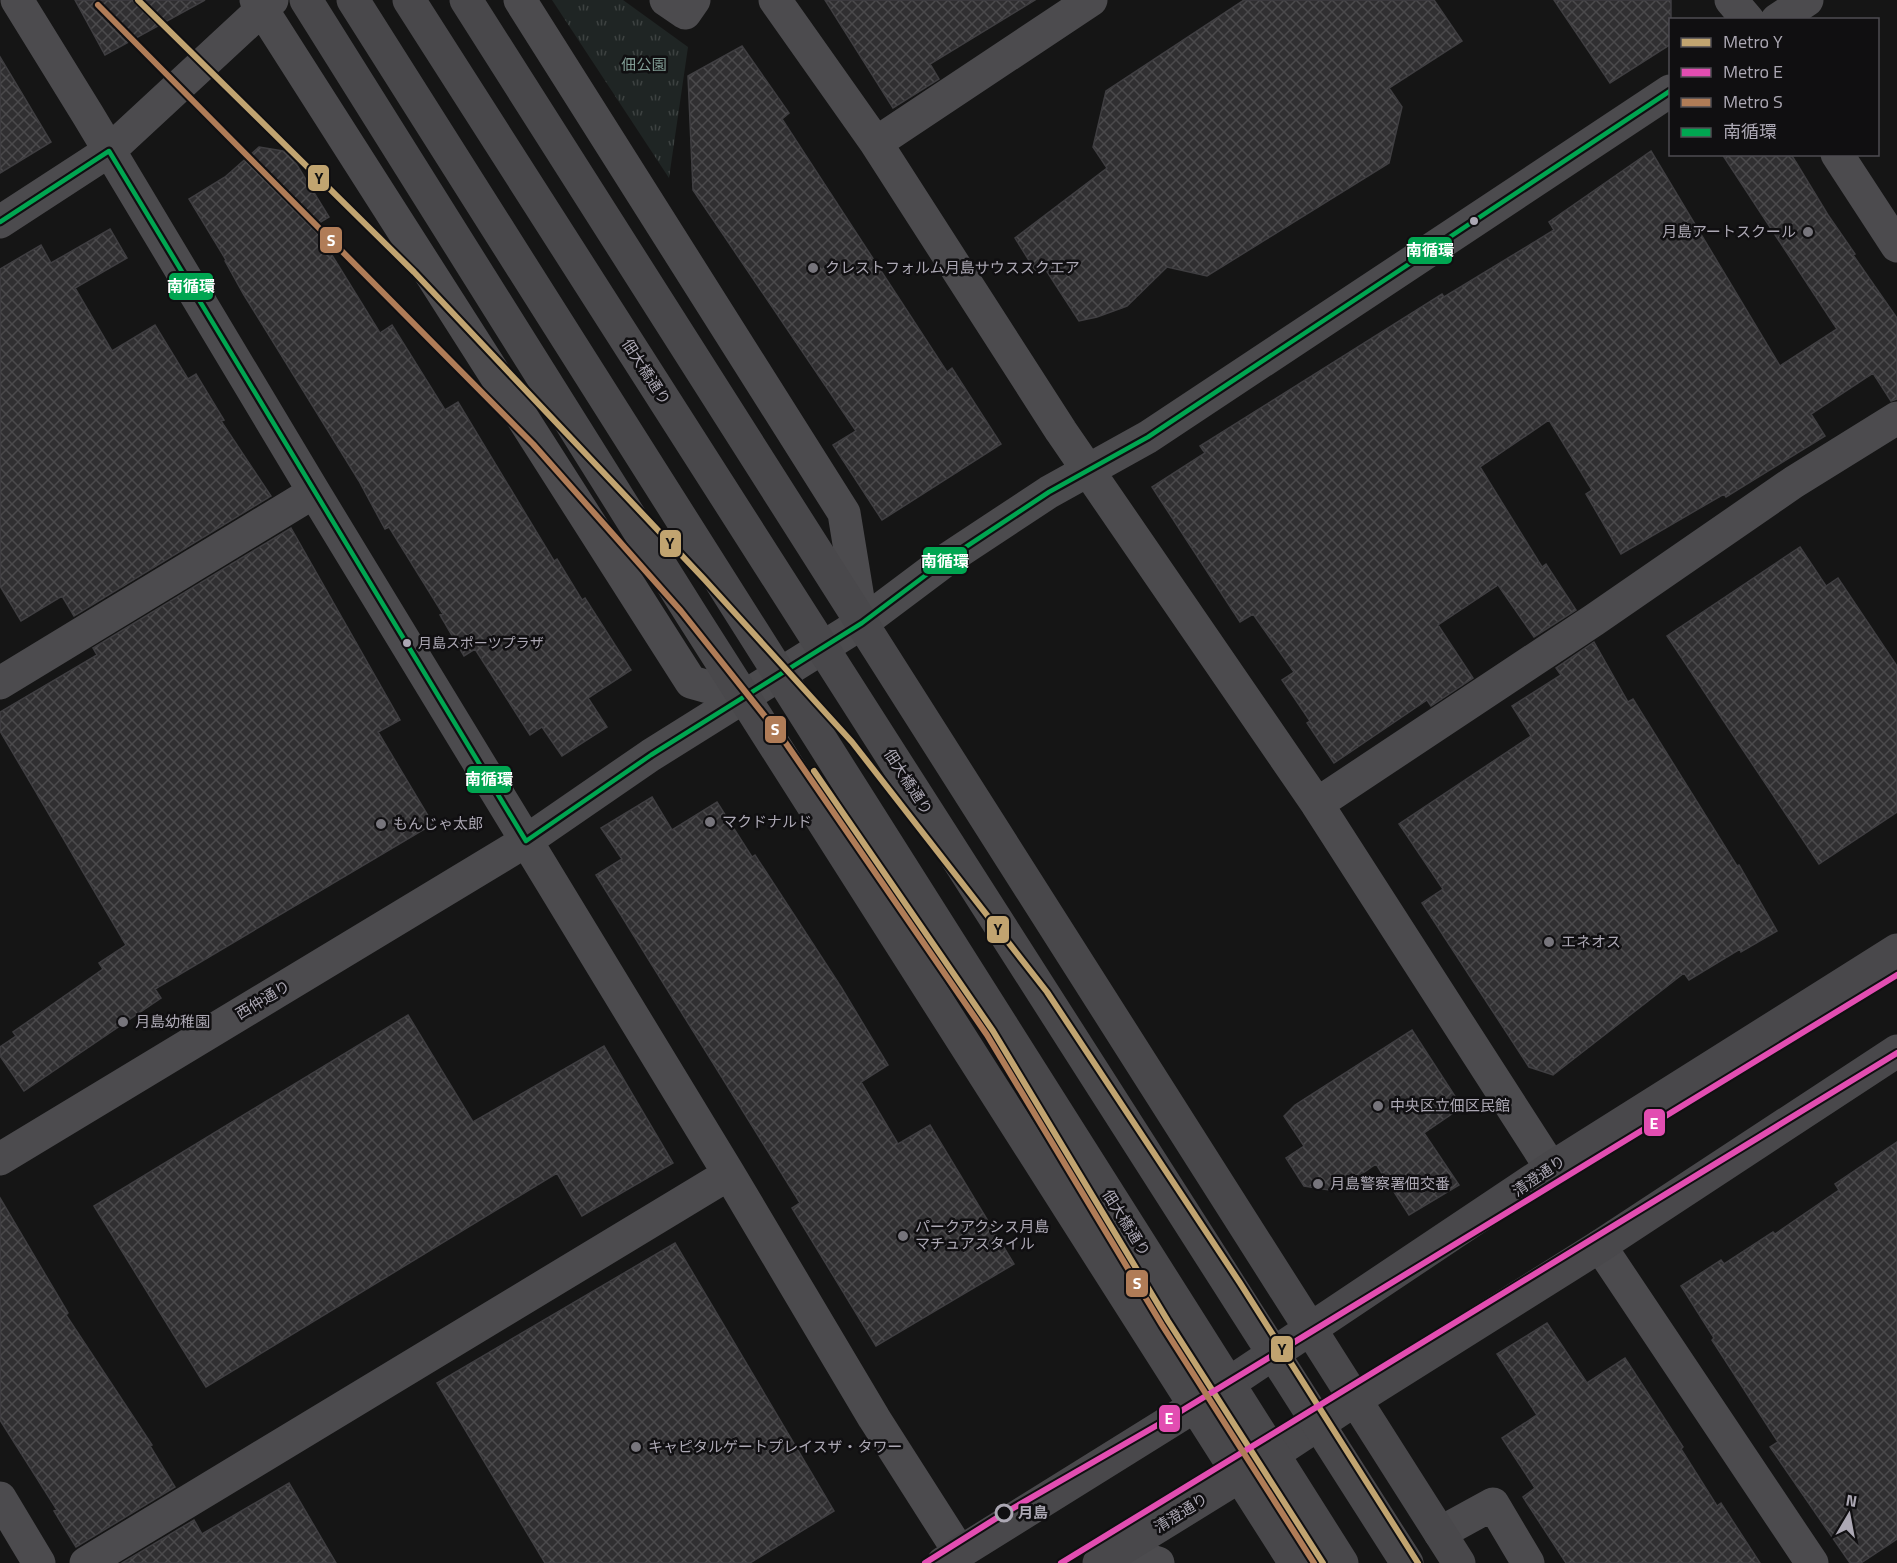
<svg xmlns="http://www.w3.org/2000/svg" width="1897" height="1563" font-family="'Titillium Web','Noto Sans JP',sans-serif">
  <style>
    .park { fill: url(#park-tufts) }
    .building { fill: url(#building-cross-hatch); stroke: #3f3e41; stroke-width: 1.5 }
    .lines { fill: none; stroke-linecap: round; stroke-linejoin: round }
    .minor { stroke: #4c4b4e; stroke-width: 33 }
    .major { stroke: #49484b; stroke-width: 33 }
    .major-bridge { stroke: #49484b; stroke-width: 33 }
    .bus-1-casing { stroke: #100f11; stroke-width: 9 }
    .bus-1 { stroke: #00a651; stroke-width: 4.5 }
    .metro-1-casing { stroke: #100f11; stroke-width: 10 }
    .metro-2-casing { stroke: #100f11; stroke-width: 10 }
    .metro-3-casing { stroke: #100f11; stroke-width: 10 }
    .metro-1 { stroke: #c1a470; stroke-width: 6 }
    .metro-2 { stroke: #e24db1; stroke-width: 6 }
    .metro-3 { stroke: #b07c57; stroke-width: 6 }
    .bus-dot { fill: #aca8b4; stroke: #100f11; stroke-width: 2 }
    .poi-dot { fill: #77757c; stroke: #100f11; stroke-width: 2 }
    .stop-dot { fill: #100f11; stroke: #aca8b4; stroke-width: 3 }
    .labels { text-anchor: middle; stroke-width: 5; stroke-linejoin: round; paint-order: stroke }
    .bus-label { font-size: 14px; fill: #aca8b4; stroke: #100f11; text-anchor: start }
    .park-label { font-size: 15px; fill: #819d95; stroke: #100f11 }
    .poi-label { font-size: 15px; fill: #aca8b4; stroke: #100f11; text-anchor: start }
    .street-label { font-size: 15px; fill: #aca8b4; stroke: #100f11 }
    .stop-label { font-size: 15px; font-weight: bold; fill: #aca8b4; stroke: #100f11; text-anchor: start }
    .line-badge { stroke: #100f11; stroke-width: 2 }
    .badge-label { font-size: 16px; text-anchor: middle; font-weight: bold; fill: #fff }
    .pale-badge-label { font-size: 16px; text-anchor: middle; font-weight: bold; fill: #111 }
  </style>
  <defs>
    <pattern id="park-tufts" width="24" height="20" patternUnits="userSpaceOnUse" patternTransform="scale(1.5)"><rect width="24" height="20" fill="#1f2524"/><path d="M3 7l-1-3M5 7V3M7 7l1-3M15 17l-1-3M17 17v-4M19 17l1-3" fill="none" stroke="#3d4241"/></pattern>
    <pattern id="building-cross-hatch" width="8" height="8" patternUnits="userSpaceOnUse" patternTransform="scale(1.5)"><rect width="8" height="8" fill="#302f31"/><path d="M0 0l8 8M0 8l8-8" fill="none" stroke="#4b4a4c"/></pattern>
  </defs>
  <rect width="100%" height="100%" fill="#151515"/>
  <path class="park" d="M552,0H623L688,47L669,178Z"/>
  <path class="building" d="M75,0H205L105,55Z
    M825,0H1035L930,64L939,79L893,108Z
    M1244,0H1434L1462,41L1389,88L1402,107L1389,163L1207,276L1167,267L1127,306L1097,317L1079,321L1044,267L1035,270L1015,238L1107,168L1093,147L1106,91Z
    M1554,0H1671V44L1610,83Z
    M742,46L789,113L782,119L947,372L952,368L1001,444L882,520L833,445L856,431L693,190L688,76Z
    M0,57L51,142L0,173Z
    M259,147L289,152L329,217L314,226L380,333L392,325L445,410L458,402L554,561L557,559L582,600L585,598L631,670L588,698L607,727L562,756L542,727L530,735L475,649L464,656L440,615L443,614L389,527L385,529L359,481L244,295L225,261L226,260L189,199L225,177Z
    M1651,151L1780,366L1837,329L1722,154H1791L1828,215L1855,254L1853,255L1897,318V399L1891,401L1873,373L1811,414L1825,436L1726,497L1724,494L1621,554L1586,494L1592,490L1549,420L1480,467L1542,567L1546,564L1576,610L1534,637L1498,585L1438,625L1473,678L1431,706L1427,700L1334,763L1307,723L1310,721L1282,680L1294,672L1253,614L1240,622L1152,487L1205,453L1200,446L1442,294L1444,297L1554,230L1549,222Z
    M110,229L127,258L75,288L112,351L155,325L188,379L196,374L224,420L221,421L271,496L74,616L62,596L21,621L0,586V269L41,245L51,263Z
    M291,528L400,720L378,732L433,824L155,989L161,998L24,1091L0,1056V1047L16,1036L13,1032L103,969L99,963L126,945L0,731V712L97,655L93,648Z
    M1800,547L1826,586L1838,578L1897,666V812L1819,864L1667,636Z
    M1594,642L1628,702L1633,699L1737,866L1739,865L1777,931L1741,952L1740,949L1689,980L1684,973L1553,1075L1529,1067L1422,903L1443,889L1399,824L1531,736L1512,706L1561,675L1556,668Z
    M652,797L672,830L717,802L752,857L755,855L841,987L888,1065L861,1082L898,1144L930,1125L1014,1264L876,1346L792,1208L800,1203L596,875L622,859L601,828Z
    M408,1015L473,1122L604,1046L673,1163L582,1216L557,1173L206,1387L94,1206Z
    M1412,1030L1462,1107L1424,1133L1459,1185L1409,1215L1376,1164L1350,1182L1331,1181L1329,1190L1304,1186L1286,1158L1304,1146L1284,1116L1295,1105Z
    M1897,1142V1539L1861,1563H1850L1770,1447L1778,1442L1712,1340L1714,1338L1681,1286L1721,1260L1724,1264L1773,1232L1775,1234L1839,1190L1835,1184Z
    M0,1198L68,1313L66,1315L152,1445L150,1446L175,1487L76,1547L54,1511L57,1510L0,1420Z
    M675,1243L834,1511L750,1563H545L437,1383Z
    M1547,1323L1587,1383L1625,1358L1683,1447L1681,1449L1717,1506L1721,1503L1760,1563H1566L1523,1497L1535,1488L1502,1438L1537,1415L1497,1354Z
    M289,1483L336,1563H122L194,1520L202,1534Z"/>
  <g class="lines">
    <path class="minor" d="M17,0L88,115L314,492L729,1174L874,1418L960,1553
      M256,0L691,682L744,697
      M520,0L844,513L862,623
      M666,0L685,13L694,0
      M775,0L876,143L1061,431L1317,804L1551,1168
      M1731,0L1748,20
      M1777,20L1807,0
      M876,143L1091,0
      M1837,154L1897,246
      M0,222L109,151L272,0
      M0,683L314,492
      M1317,804L1594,620L1794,482L1897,418
      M0,1159L526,841L651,755L862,623L946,560L1049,492L1148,437L1670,91
      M1600,1246L1812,1563
      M0,1498L39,1563
      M1440,1533L1493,1504L1528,1563
      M1119,1551L1158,1563
      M86,1563L729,1174"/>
    <path class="major" d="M306,0L691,614L1295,1563
      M466,0L1459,1563
      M943,1563L1195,1406L1551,1168L1897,950
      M1099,1563L1240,1476L1355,1400L1600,1246L1897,1051"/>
    <path class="major-bridge" d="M353,0L1342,1563
      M409,0L1407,1563"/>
    <g class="bus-1-casing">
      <path id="bus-1" d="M0,222L109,151L526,841L651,755L862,623L946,560L1049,492L1148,437L1670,91"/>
    </g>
    <use href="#bus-1" class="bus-1"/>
    <g class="metro-1-casing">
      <path id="metro-1" d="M138,0L414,272L704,579L852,742L1047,992L1240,1283L1418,1563
        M814,771L993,1031L1168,1321L1323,1563"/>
    </g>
    <g class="metro-2-casing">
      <path id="metro-2" d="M925,1563L1003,1514L1168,1419L1897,975
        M1061,1563L1897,1053"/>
    </g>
    <g class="metro-3-casing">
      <path id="metro-3" d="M98,5L533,444L681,611L783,739L987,1035L1162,1325L1314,1563"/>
    </g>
    <use href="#metro-1" class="metro-1"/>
    <use href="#metro-2" class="metro-2"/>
    <use href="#metro-3" class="metro-3"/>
  </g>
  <g class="bus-dot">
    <circle cx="1474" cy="221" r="5"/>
    <circle cx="407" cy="643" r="5"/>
  </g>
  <g class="poi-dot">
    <circle cx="1808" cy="232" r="6"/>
    <circle cx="813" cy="268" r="6"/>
    <circle cx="710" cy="822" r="6"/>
    <circle cx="381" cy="824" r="6"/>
    <circle cx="1549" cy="942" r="6"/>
    <circle cx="123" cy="1022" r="6"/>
    <circle cx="1378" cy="1106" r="6"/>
    <circle cx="1318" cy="1184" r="6"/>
    <circle cx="903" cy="1236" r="6"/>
    <circle cx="636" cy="1447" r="6"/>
  </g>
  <circle class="stop-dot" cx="1004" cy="1513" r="8"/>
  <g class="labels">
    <g class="bus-label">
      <text x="418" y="648">月島スポーツプラザ</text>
    </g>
    <g class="park-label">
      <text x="644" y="70">佃公園</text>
    </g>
    <g class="poi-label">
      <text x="1796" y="237" text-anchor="end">月島アートスクール</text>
      <text x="825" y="273">クレストフォルム月島サウススクエア</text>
      <text x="722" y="827">マクドナルド</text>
      <text x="393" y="829">もんじゃ太郎</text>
      <text x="1561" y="947">エネオス</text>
      <text x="135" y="1027">月島幼稚園</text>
      <text x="1390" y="1111">中央区立佃区民館</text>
      <text x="1330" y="1189">月島警察署佃交番</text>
      <text x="915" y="1232">パークアクシス月島<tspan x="915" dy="17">マチュアスタイル</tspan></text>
      <text x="648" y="1452">キャピタルゲートプレイスザ・タワー</text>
    </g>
    <g class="street-label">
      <text transform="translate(646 372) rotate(57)" y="5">佃大橋通り</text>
      <text transform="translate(908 782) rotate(57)" y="5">佃大橋通り</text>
      <text transform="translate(263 1000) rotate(-31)" y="5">西仲通り</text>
      <text transform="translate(1539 1176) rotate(-34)" y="5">清澄通り</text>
      <text transform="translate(1126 1223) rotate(58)" y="5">佃大橋通り</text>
      <text transform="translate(1181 1513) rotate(-32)" y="5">清澄通り</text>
    </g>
    <g class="stop-label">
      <text x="1018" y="1518">月島</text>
    </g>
  </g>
  <g class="line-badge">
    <rect x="307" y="164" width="23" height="28" rx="6" fill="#c1a470"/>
    <rect x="319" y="226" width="24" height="28" rx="6" fill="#b07c57"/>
    <rect x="1407" y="236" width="46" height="29" rx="6" fill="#00a651"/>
    <rect x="168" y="272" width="46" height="29" rx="6" fill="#00a651"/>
    <rect x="659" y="529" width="23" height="29" rx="6" fill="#c1a470"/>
    <rect x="922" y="546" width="46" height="29" rx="6" fill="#00a651"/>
    <rect x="764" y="715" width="23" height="29" rx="6" fill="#b07c57"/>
    <rect x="466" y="765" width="46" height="29" rx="6" fill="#00a651"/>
    <rect x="986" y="915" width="24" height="29" rx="6" fill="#c1a470"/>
    <rect x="1643" y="1108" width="23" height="29" rx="6" fill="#e24db1"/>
    <rect x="1125" y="1269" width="24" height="29" rx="6" fill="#b07c57"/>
    <rect x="1270" y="1335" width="24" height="28" rx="6" fill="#c1a470"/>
    <rect x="1158" y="1404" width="23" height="29" rx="6" fill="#e24db1"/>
  </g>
  <g class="badge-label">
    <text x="331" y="246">S</text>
    <text x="1430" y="256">南循環</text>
    <text x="191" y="292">南循環</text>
    <text x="945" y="567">南循環</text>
    <text x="775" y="735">S</text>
    <text x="489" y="785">南循環</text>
    <text x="1654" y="1129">E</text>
    <text x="1137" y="1289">S</text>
    <text x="1169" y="1424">E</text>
  </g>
  <g class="pale-badge-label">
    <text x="319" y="184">Y</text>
    <text x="670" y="549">Y</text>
    <text x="998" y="935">Y</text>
    <text x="1282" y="1355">Y</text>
  </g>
  <rect x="1669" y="18" width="210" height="138" fill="#100f11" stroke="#4e4c52" stroke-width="1.5"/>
  <rect x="1681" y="38" width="30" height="9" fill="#c1a470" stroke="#4e4c52" stroke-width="1.5"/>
  <text x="1723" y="48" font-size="18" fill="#aca8b4">Metro Y</text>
  <rect x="1681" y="68" width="30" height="9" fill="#e24db1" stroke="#4e4c52" stroke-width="1.5"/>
  <text x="1723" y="78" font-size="18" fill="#aca8b4">Metro E</text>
  <rect x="1681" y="98" width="30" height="9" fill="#b07c57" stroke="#4e4c52" stroke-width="1.5"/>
  <text x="1723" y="108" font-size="18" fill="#aca8b4">Metro S</text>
  <rect x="1681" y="128" width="30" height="9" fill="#00a651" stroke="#4e4c52" stroke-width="1.5"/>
  <text x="1723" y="138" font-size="18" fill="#aca8b4">南循環</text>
  <g transform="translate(1849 1515) rotate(10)" stroke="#100f11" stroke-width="4.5" paint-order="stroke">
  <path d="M0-4.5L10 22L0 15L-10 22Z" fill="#aca8b4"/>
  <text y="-9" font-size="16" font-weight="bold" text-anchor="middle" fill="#aca8b4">N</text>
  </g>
</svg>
